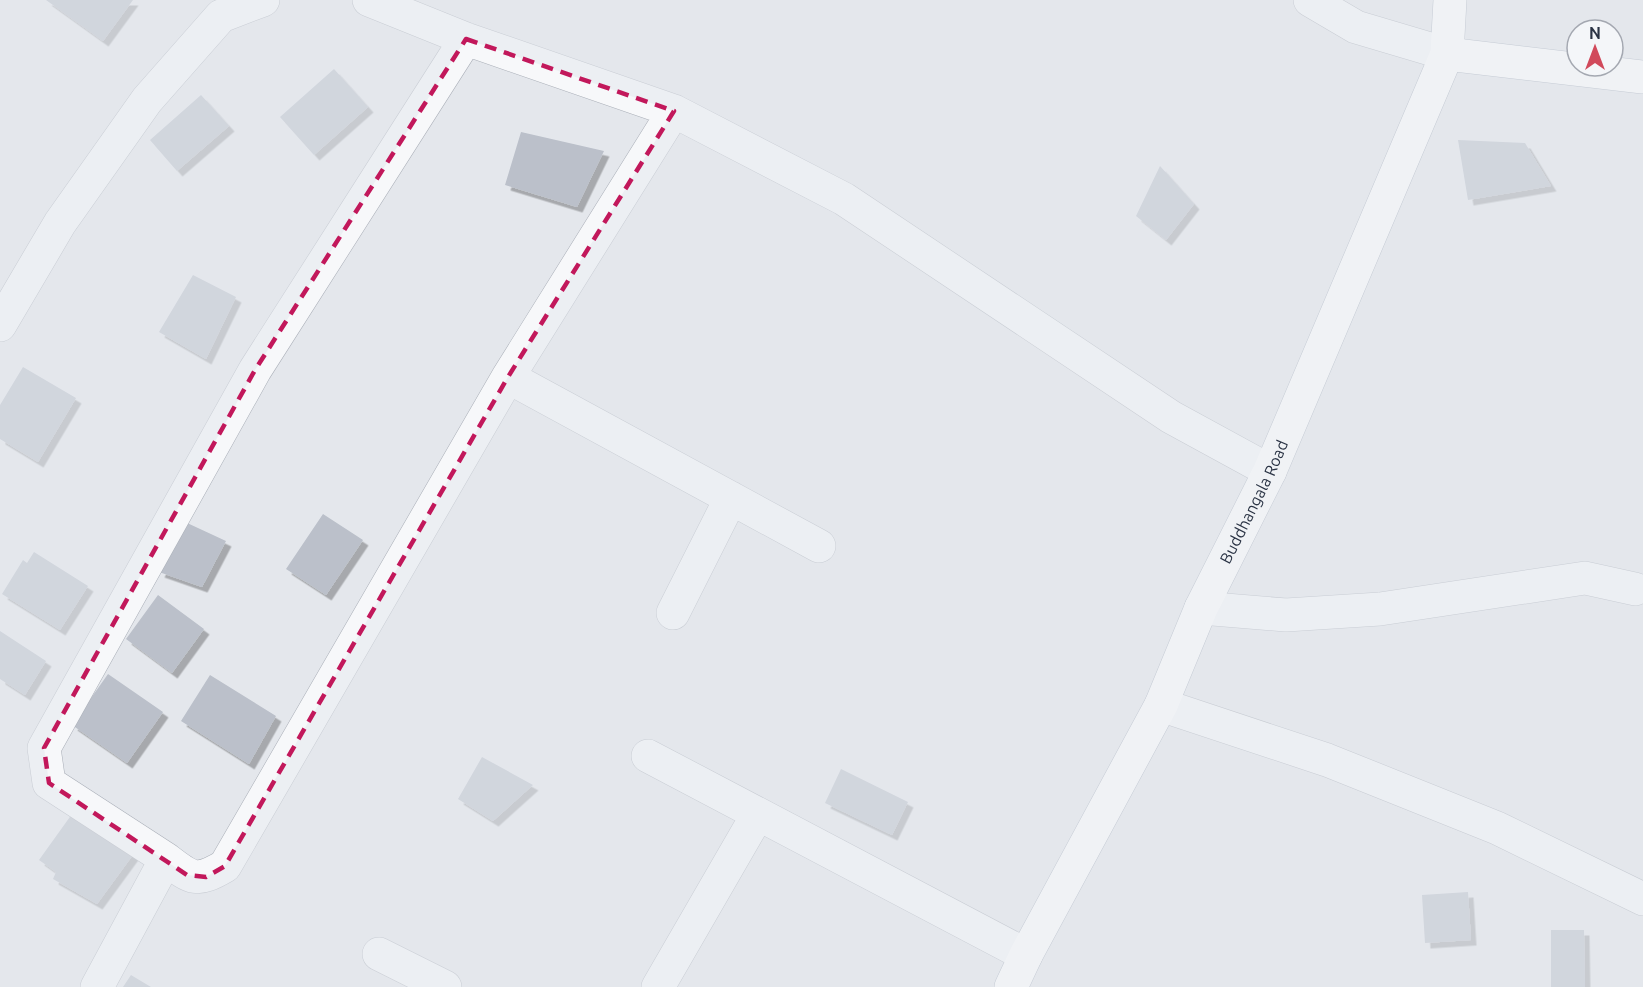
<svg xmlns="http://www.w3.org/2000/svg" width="1643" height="987" font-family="Ubuntu,sans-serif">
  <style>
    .building { fill: #bbc0ca; filter: url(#shadow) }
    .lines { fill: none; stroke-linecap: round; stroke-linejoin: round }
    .minor-casing { stroke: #a9aeb7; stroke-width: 34 }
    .major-casing { stroke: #a3abb8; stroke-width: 34 }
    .minor { stroke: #f7f8fa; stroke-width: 33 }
    .major { stroke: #fff; stroke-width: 33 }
    .marked { fill: none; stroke: #c2185b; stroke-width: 4.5; stroke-dasharray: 12 8; stroke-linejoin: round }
    .labels { text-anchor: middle; stroke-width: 4.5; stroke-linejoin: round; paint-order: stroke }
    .street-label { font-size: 16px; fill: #2b3445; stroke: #f4f6f9 }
  </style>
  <defs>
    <filter id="shadow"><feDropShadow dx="5.5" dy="5.5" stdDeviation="0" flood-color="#0004"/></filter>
  </defs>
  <rect width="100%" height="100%" fill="#e4e7ec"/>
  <path class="building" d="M46,0H133L103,41Z
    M334,69L368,107L314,155L280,117Z
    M201,95L229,126L177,171L150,140Z
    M521,132L604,151L577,207L505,185Z
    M1458,140L1525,143L1551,186L1468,200Z
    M1160,166L1194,204L1166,240L1136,216Z
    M193,275L236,297L206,359L159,332Z
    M23,367L76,398L38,462L0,439V405Z
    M323,514L363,540L326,595L286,569Z
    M185,522L226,541L202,587L159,572Z
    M34,552L88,586L60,630L2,594L23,560L27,563Z
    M158,595L204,629L172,673L126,639Z
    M0,631L46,661L25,695L0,679Z
    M108,674L163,712L127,763L72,725Z
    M210,675L276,716L249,764L181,721Z
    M482,757L533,785L493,821L458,799Z
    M841,769L908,802L892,835L825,803Z
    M72,814L135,852L97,904L53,879L56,872L39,860Z
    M1468,892L1471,940L1425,943L1422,895Z
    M1551,930H1584L1585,987H1551Z
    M131,975L151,987H123Z"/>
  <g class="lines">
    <g class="minor-casing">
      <path id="minor" d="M369,0L466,39L674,111L844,199L1171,417L1270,471
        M1310,0L1356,27L1447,54
        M0,325L60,223L147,100L221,16L263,0
        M508,377L819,546
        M1201,608L1286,615L1380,609L1585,578L1635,589
        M673,613L731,498
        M1161,705L1327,760L1497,828L1643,899
        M648,756L1026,955
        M166,859C192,879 196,883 225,866L508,377L674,111
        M379,954L445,987
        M97,987L166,859L49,783L44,748L255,370L466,39
        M658,987L758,814"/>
    </g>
    <g class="major-casing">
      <g id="major">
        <path d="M1447,54L1643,77"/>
        <path id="s1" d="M1011,987L1026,955L1161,705L1201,608L1270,471L1447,54L1450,0"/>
      </g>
    </g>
    <use href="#minor" class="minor"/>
    <use href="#major" class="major"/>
  </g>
  <path d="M0 0H1643V987H0ZM466,39L674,111L508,377L225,866L206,877L187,875L49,783L44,748L255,370Z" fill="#e4e7ec" fill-opacity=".55" fill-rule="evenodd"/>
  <path class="marked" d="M466,39L674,111L508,377L225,866L206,877L187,875L49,783L44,748L255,370Z"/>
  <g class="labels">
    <g class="street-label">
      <text dy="6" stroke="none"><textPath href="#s1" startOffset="543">Buddhangala Road</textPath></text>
    </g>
  </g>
  <g transform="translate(1595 48)"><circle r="28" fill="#f4f6f9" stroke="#a4a8b1" stroke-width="1.5"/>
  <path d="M0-4.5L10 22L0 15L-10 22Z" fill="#d1495b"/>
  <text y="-9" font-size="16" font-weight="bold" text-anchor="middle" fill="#2b3445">N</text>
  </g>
</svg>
